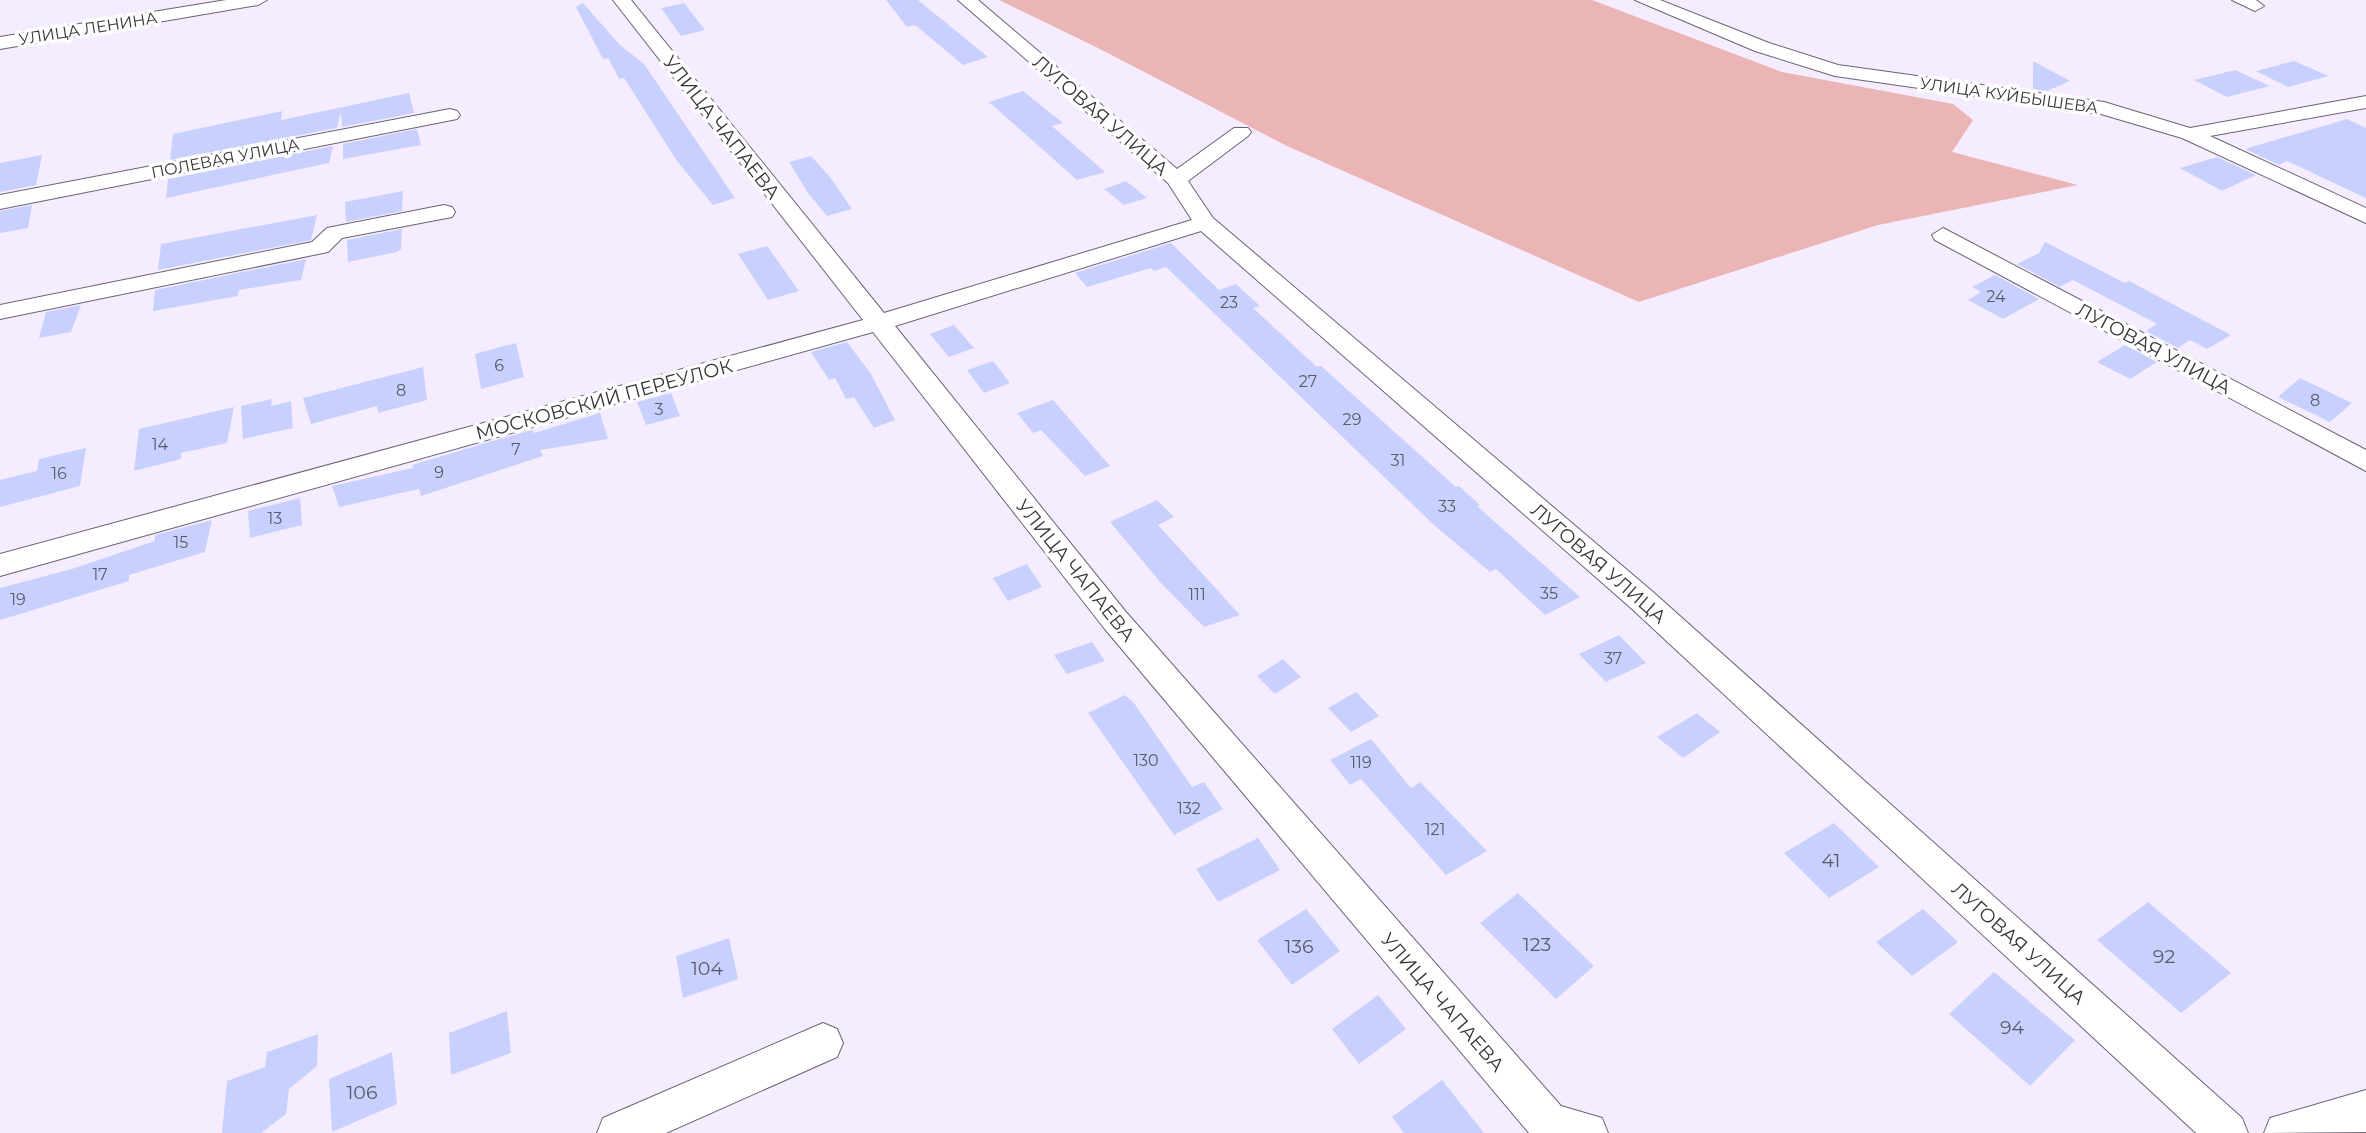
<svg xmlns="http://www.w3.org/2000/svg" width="2366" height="1133" font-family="Montserrat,sans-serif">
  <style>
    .green { fill: #ebb5b6 }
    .building { fill: #c8d1fd }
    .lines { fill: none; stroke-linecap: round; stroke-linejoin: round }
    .street-casing { stroke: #6b6272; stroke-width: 2 }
    .street { fill: #fff; fill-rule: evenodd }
    .labels { text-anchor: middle; stroke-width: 7; stroke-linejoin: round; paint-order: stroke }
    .far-street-label { font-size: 16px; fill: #37333a; stroke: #fefefe }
    .number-label { font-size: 16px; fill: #5b5a6b }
    .street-label { font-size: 19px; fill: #37333a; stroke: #fefefe }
    .near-number-label { font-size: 19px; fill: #5b5a6b }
  </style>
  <rect width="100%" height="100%" fill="#f6ecff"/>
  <path class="green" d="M999,0H1592L1782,72L1953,104L1973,120L1952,152L2078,185L1878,225L1639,302L1287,146L1096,47Z"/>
  <path class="building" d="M886,0H918L988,57L963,65L915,25L907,27Z
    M583,3L620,45L644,64L735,198L713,205L677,161L624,78L619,79L608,58L603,59L576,7Z
    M684,3L705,30L681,36L661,8Z
    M2033,61L2070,81L2047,91L2033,89Z
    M2294,61L2329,76L2288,87L2256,71Z
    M2235,70L2270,86L2227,97L2194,80Z
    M1023,91L1063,123L1052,126L1105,172L1077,180L989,102Z
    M409,93L414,113L342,127L341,112L337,128L170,160L173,134L282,111L281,120Z
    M2347,119L2366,128V198L2287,161L2279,165L2245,149Z
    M417,129L421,145L343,159V144Z
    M333,146L329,163L166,198L168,179Z
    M42,155L36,185L0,192V163Z
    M811,156L830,177L852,209L827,216L808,193L789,162Z
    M2217,157L2256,175L2222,191L2180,168Z
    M1126,181L1147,198L1124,205L1104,189Z
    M403,191L402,211L346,222L345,202Z
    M32,205L28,228L0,233V211Z
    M317,215L311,240L158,270L161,244Z
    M402,229L401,249L397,252L348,262L347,240Z
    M2045,242L2125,283L2129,281L2231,335L2207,349L2190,340L2178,348L2146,331L2157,324L2073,280L2060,287L2017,264L2039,253Z
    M1171,243L1219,290L1236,284L1260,306L1253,308L1317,367L1321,366L1456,487L1459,486L1480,505L1477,506L1580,597L1545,615L1496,569L1490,572L1435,526L1166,267L1154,271L1151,268L1087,287L1075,273Z
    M767,246L799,291L768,300L738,254Z
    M306,259L301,280L239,290L238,296L153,311L155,290Z
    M1995,275L2039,299L2003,319L1968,300L1981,292L1972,287Z
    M81,305L71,332L39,338L46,312Z
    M954,325L974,348L949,357L930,334Z
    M847,342L871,374L895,420L874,428L854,397L846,399L835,378L829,380L811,352Z
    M516,343L524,377L481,389L475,354Z
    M2125,345L2157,362L2130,379L2097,362Z
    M993,361L1010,383L984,393L967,370Z
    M423,367L427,400L378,413L377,406L311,424L303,398Z
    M2300,378L2352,403L2330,422L2278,397Z
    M671,393L680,416L646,425L637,402Z
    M272,399L271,406L291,401L293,428L243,439L241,406Z
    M1053,400L1110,466L1085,476L1041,430L1033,433L1017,413Z
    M234,407L227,443L181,453V459L134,471L139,429Z
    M600,413L608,439L540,450L543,456L421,496L419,489L339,507L332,486L413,468L412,465L489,442L532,430L534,433Z
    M86,448L80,486L0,507V480L37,471L39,459Z
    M300,498L302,525L250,538L248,511Z
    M1157,500L1174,517L1158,525L1240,615L1204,627L1160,582L1110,522Z
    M212,520L205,552L129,575V581L0,620V588L72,569L155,541V535Z
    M1027,564L1042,587L1008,601L993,578Z
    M1619,635L1646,663L1606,682L1579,654Z
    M1092,642L1105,661L1067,674L1054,655Z
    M1283,659L1301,677L1275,694L1257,676Z
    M1356,692L1379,716L1351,732L1328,708Z
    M1125,695L1134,703L1192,787L1204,782L1223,809L1174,835L1088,713Z
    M1697,713L1720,732L1683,758L1657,737Z
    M1371,739L1411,788L1420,782L1487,851L1446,875L1361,779L1350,785L1330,760Z
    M1834,823L1879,867L1829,898L1784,853Z
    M1258,838L1280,870L1218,902L1196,869Z
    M1518,893L1594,966L1556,999L1480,923Z
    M2148,902L2231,973L2181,1013L2097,940Z
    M1306,909L1340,951L1292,985L1257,940Z
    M1923,909L1958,942L1912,976L1876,942Z
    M729,938L738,979L683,998L676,956Z
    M1994,972L2075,1040L2030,1086L1949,1014Z
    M1378,995L1406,1029L1359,1064L1332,1029Z
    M507,1011L511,1053L451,1075L449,1033Z
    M318,1034L317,1066L289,1089L286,1114L261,1133H222L227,1081L265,1067L267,1052Z
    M392,1052L397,1104L332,1132L329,1079Z
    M1442,1080L1484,1133H1404L1392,1117Z"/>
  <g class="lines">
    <g class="street-casing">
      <path id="street" d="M226,0H267L258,5L0,49V37Z
        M613,0H631L884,313L1192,220L1168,183L958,0H978L1177,169L1234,128H1248L1251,132L1248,136L1188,181L1213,218L1653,592L2242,1118L2248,1133H2196L1631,608L1201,231L895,326L1126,612L1561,1106L1602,1118L1608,1133H1529L1104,628L873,332L0,576V554L863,320Z
        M1635,0H1660L1769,43L1838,65L2104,102L2190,128L2366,96V108L2210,136L2366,208V223L2182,138L2101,114L1835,76L1755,51Z
        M2232,0H2256L2264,6L2255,11Z
        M450,109L457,111L460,115L457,119L0,209V195Z
        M444,205L452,207L455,212L452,217L342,238L328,252L0,319V305L312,242L327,228Z
        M1943,228L2366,450V471L1935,240L1932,235Z
        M823,1023L837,1029L843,1043L837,1057L666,1133H597L603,1118Z
        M2366,1090V1132L2264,1133L2270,1118Z"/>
    </g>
    <use href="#street" class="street"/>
  </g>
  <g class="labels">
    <g class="far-street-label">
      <text transform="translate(88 28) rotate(-9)" y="6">УЛИЦА ЛЕНИНА</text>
      <text transform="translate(2009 95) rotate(8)" y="6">УЛИЦА КУЙБЫШЕВА</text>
      <text transform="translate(225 158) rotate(-11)" y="6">ПОЛЕВАЯ УЛИЦА</text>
    </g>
    <g class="number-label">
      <text x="1996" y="302">24</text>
      <text x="1229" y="308">23</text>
      <text x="499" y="371">6</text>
      <text x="1308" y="387">27</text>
      <text x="401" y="396">8</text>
      <text x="2315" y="406">8</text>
      <text x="659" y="415">3</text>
      <text x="1352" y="425">29</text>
      <text x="160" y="450">14</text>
      <text x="516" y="455">7</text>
      <text x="1398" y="466">31</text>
      <text x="439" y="478">9</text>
      <text x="59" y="479">16</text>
      <text x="1447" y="512">33</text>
      <text x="275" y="524">13</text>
      <text x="181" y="548">15</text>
      <text x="100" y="580">17</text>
      <text x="1549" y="599">35</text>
      <text x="1197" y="600">111</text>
      <text x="18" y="605">19</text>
      <text x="1613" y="664">37</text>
      <text x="1146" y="766">130</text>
      <text x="1361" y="768">119</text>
      <text x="1189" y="814">132</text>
      <text x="1435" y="835">121</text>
    </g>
    <g class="street-label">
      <text transform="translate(1101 115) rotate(41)" y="7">ЛУГОВАЯ УЛИЦА</text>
      <text transform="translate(722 127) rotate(52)" y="7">УЛИЦА ЧАПАЕВА</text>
      <text transform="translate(2154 348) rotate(28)" y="7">ЛУГОВАЯ УЛИЦА</text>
      <text transform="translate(604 399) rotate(-15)" y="7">МОСКОВСКИЙ ПЕРЕУЛОК</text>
      <text transform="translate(1599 563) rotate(41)" y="7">ЛУГОВАЯ УЛИЦА</text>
      <text transform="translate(1076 570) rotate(51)" y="7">УЛИЦА ЧАПАЕВА</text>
      <text transform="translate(2019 943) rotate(42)" y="7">ЛУГОВАЯ УЛИЦА</text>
      <text transform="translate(1443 1002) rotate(49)" y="7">УЛИЦА ЧАПАЕВА</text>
    </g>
    <g class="near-number-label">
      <text x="1831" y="867">41</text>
      <text x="1537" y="951">123</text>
      <text x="1299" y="953">136</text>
      <text x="2164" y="963">92</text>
      <text x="707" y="975">104</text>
      <text x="2012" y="1034">94</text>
      <text x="362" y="1099">106</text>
    </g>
  </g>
</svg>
